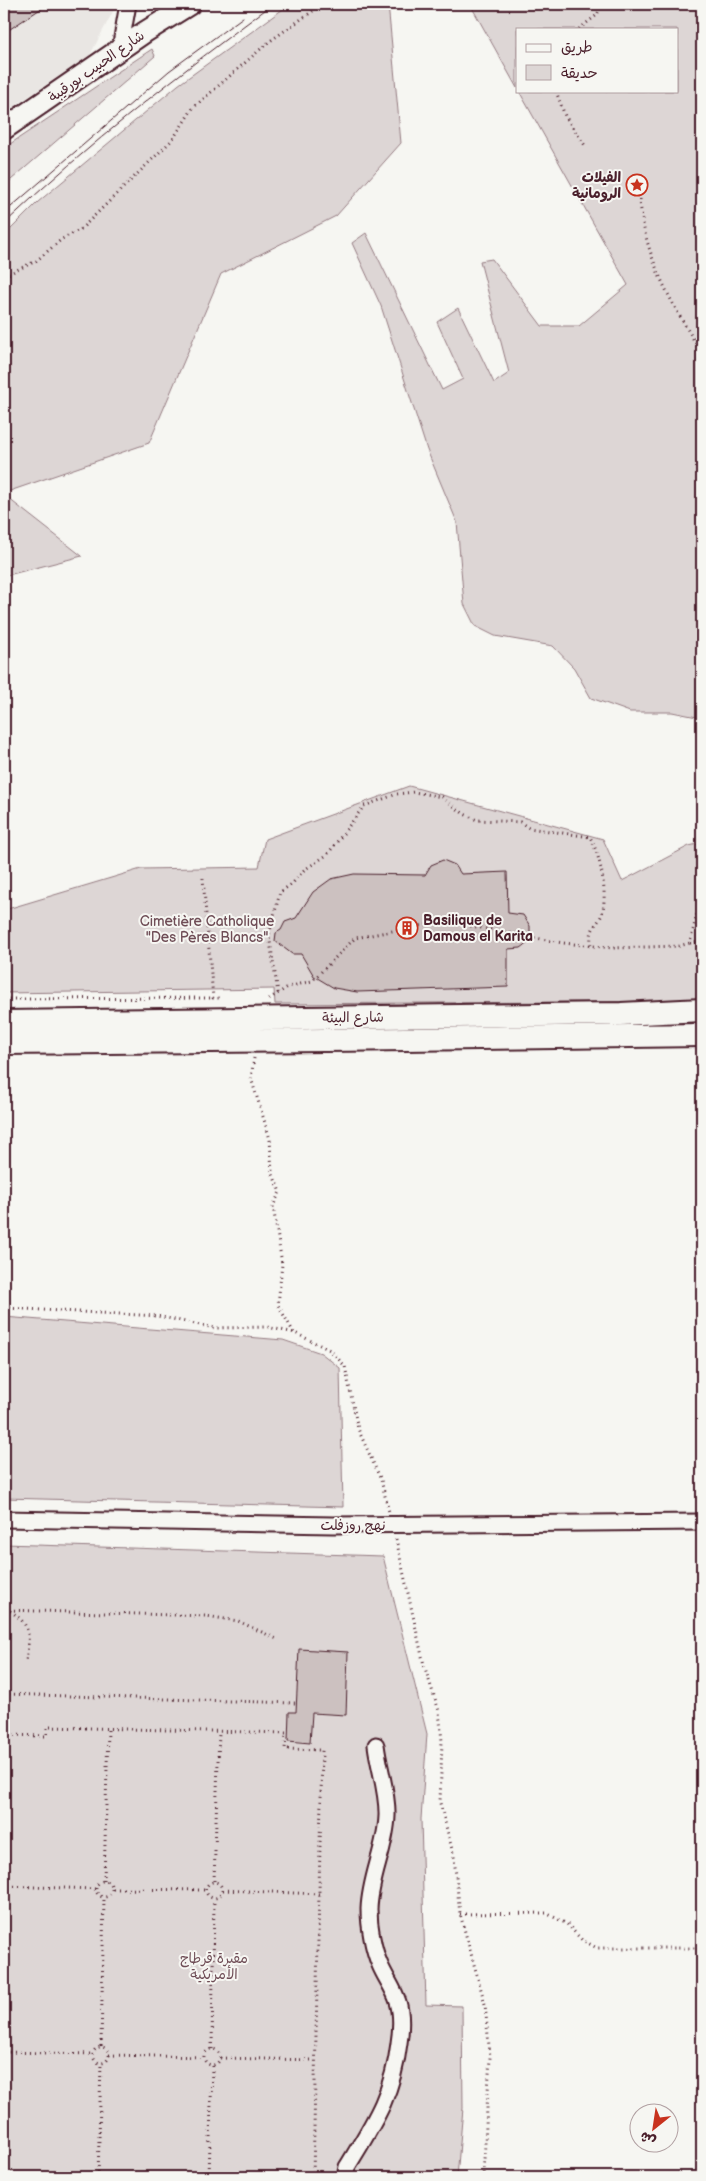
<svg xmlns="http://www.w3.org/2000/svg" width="706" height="2181" font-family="'Balsamiq Sans','Playpen Sans Arabic',sans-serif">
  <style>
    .built { fill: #e9e6e3 }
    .green { fill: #ddd6d5; stroke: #947a80 }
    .building { fill: #ccc1c0; stroke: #4a1f2b }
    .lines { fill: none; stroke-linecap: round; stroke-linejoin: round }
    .minor-casing { stroke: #4a1f2b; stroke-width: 19 }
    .major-casing { stroke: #4a1f2b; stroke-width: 24 }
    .highway-casing { stroke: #4a1f2b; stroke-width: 26 }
    .path { stroke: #4a1f2b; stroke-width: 3; stroke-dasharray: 1 4; stroke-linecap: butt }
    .minor { stroke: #f6f6f2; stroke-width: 15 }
    .major { stroke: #f6f6f2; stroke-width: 20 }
    .highway { stroke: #f6f6f2; stroke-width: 22 }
    .tram { stroke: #4a1f2b; stroke-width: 1 }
    .labels { text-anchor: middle; stroke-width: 4; stroke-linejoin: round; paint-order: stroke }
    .street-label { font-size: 14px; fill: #4a1f2b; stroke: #f6f6f2 }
    .poi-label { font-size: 14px; font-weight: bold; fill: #4a1f2b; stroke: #f6f6f2; text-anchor: end }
    .park-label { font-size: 14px; fill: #6f4d56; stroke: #f6f6f2 }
  </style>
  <rect width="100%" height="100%" fill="#f6f6f2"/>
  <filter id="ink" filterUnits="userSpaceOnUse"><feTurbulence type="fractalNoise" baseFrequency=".02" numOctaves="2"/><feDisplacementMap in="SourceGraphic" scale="10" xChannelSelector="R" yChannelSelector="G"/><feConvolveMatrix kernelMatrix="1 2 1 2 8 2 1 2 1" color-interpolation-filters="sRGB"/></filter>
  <g filter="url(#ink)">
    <path class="built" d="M4,4H117L90,55L4,113Z"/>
    <path class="green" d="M290,4H388L401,143L336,216L221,274L149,443L4,493V236L38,202L178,85Z
      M470,4H702V718L672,712H630L591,698L574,668L553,646L495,636L475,626L464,604L457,522L427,450L381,306L352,243L366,233L442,390L463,379L437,322L458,308L494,383L509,373L480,261L492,259L542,326H579L628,285L519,91H677V29H517V88Z
      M152,49L155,56L4,186V148Z
      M4,495L82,556L4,576Z
      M409,786L603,839L622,881L689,846L702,843V1001L275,1004L274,989L4,993V910L141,869L259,867L265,839Z
      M4,1317L283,1340L321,1353L340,1368L343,1507L4,1498Z
      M4,1544L383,1556L427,1734L421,1819L426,2005L462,2006L463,2108L457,2177H4Z"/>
    <path class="building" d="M13,4H48L4,33V10Z
      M443,860L455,865L461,874L507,872L508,913L523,915L530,926V934L528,943L521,948L508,949V987L357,992L334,988L314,976L301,954H292L275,941L276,933L281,930L285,922L296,918L313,892L331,879L354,874L425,875L431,865Z
      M299,1649L348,1652L346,1715L312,1713L310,1743L288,1741L289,1712H296Z"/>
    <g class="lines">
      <g class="minor-casing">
        <path id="minor" d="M120,49L128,4
          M4,1519L333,1525L702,1522
          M345,2177L347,2167C373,2124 393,2095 399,2043C401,2030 402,2015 398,2002C394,1989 385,1977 380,1965C373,1949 369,1926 369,1909C370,1877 386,1848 387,1816C388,1793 379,1769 376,1745"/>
      </g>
      <g class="major-casing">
        <path id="major" d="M4,129L145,32L190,4"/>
      </g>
      <g class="highway-casing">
        <path id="highway" d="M4,1022L621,1014L702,1010
          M4,1043C237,1041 469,1039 702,1035"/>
      </g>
      <path class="path" d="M579,29L597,15L602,4
        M556,91L565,116L586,147
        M640,199C643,255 673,307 702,353
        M4,276L36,261L62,239L81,229L173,139L193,108L270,41L323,4
        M203,878L213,998H220
        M690,943L702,942
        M278,993L269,935L280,892L292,884L304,870L327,855L364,806L397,794L414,792L442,797L464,814L477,820L520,822L529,828L590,837C600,855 607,889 603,910C600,926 589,923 591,946
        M4,999L213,998
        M269,999L288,987L312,981L355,938L429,924H460L563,943L613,948L679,946L690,943L700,901
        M254,1058L251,1078L270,1139L272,1172L280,1192L273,1206L282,1264L278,1305L294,1333
        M4,1308L157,1316L215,1328L267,1327L295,1333L330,1350L345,1366L358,1429L381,1480L389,1512
        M396,1539L424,1665L439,1711L442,1741L440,1803L454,1857L460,1914L485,2004L490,2057L483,2177
        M4,1610L206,1616L238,1621L279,1640
        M10,1611C33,1626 29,1636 26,1661
        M4,1694L296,1703
        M4,1735L47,1736V1727L286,1733L285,1749L322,1750L313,2177
        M96 1889a8 8 0 1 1 16 0a8 8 0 1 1-16 0Z
        M104,1881L108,1729
        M214,1881L219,1732
        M206 1890a8 8 0 1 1 16 0a8 8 0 1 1-16 0Z
        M4,1886L96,1889
        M113,1889L206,1890
        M223,1890L319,1894
        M460,1914L546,1913L567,1924L582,1940L597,1948H702
        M101,2046L104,1898
        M93 2055a8 8 0 1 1 16 0a8 8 0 1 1-16 0Z
        M204 2057a8 8 0 1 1 16 0a8 8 0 1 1-16 0Z
        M212,2049L214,1899
        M4,2052L92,2054
        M109,2055L204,2057
        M220,2058L315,2060
        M98,2177L101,2063
        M209,2177L212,2066"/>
      <use href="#minor" class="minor"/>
      <use href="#major" class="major"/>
      <use href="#highway" class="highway"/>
      <path class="tram" d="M4,213L169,71L243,17
        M4,224C88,144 180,73 273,4"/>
    </g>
  </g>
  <defs>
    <g id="sight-ring" transform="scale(1.125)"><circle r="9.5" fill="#f6f6f2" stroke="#c8321e" stroke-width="1.5"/><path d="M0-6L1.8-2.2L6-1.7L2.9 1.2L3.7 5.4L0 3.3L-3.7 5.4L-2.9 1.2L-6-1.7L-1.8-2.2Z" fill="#c8321e"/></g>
    <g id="building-ring" transform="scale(1.125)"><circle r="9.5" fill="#f6f6f2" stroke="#c8321e" stroke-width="1.5"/><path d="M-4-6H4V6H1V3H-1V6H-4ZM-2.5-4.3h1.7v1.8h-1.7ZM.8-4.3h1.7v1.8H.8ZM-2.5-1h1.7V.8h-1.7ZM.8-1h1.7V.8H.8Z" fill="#c8321e"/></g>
  </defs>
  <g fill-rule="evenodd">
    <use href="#sight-ring" x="637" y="185"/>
    <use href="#building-ring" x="407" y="928"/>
  </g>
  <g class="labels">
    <g class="street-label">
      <text transform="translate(96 66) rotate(-35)" y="5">شارع الحبيب بورقيبة</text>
      <text transform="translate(353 1017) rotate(-1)" y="5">شارع البيئة</text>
      <text x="353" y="1530">نهج روزفلت</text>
    </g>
    <g class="poi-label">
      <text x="621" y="182">الفيلات<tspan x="621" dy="16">الرومانية</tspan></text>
      <text x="423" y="925" text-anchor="start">Basilique de<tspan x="423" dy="16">Damous el Karita</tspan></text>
    </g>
    <g class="park-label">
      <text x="207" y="926">Cimetière Catholique<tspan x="207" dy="16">"Des Pères Blancs"</tspan></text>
      <text x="214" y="1963">مقبرة قرطاج<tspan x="214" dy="16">الأمريكية</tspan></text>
    </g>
  </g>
  <rect width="706" height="2181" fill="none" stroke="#f6f6f2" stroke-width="20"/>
  <rect x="10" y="10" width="686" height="2161" fill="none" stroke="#4a1f2b" stroke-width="2" filter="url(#ink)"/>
  <rect x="516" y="28" width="162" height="65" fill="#f6f6f2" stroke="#b1a0a2"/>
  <rect x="526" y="44" width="25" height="8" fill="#f6f6f2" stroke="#b1a0a2"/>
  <text x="561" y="52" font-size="15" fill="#4a1f2b">طريق</text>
  <rect x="526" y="65" width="25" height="15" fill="#ddd6d5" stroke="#b1a0a2"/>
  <text x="561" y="78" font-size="15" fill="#4a1f2b">حديقة</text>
  <g transform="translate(654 2128) rotate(210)"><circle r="24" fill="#f6f6f2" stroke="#b1a0a2"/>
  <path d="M0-4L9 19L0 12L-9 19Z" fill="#c8321e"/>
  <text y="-8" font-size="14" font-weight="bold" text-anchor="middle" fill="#4a1f2b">ش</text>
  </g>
</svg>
